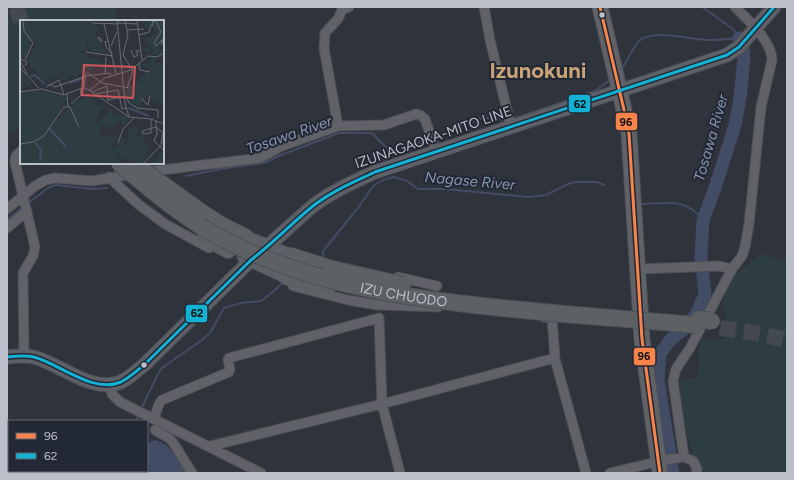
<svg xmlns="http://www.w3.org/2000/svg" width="794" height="480" font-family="Figtree,sans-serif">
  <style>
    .green { fill: #2d3d41 }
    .water { fill: #424c64 }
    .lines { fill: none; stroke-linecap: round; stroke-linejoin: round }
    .stream { stroke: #424c64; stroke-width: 2 }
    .river { stroke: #424c64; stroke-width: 13 }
    .motorway-tunnel { stroke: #444850; stroke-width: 16; stroke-dasharray: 16 8; stroke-linecap: butt }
    .minor-casing { stroke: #4d4f55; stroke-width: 11 }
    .secondary-casing { stroke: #4d4f55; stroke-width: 15 }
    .trunk-casing { stroke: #4c4f57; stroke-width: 17 }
    .motorway-casing { stroke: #4c4f57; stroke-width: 18 }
    .minor { stroke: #606268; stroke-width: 9 }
    .secondary { stroke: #5d6067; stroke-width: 13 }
    .trunk { stroke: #606267; stroke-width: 15 }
    .motorway { stroke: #5e6163; stroke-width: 16 }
    .motorway-bridge-casing { stroke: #4c4f57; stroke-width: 18; stroke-linecap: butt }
    .motorway-bridge { stroke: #5e6163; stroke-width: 16 }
    .bus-1-casing { stroke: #232835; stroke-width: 6 }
    .bus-2-casing { stroke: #232835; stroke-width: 6 }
    .bus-1 { stroke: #f8844c; stroke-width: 3 }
    .bus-2 { stroke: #13b2d5; stroke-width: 3 }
    .bus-dot { fill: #bbbfca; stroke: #232835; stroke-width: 1.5 }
    .labels { text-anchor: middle; stroke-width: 4; stroke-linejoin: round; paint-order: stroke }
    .street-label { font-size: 14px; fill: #bbbfca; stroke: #232835 }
    .water-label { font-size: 15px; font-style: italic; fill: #8693ad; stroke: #232835 }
    .town-label { font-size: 22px; font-weight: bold; fill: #caa476; stroke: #232835 }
    .inset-river { fill: none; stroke: #424c64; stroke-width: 2 }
    .inset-road { fill: none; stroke: #676b74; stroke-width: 1 }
    .view { fill: #ce5559; fill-opacity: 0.15; stroke: #ce5559; stroke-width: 2 }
    .inset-edge { fill: none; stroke: #bbbfca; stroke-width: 2 }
    .line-badge { stroke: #232835; stroke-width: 1.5 }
    .pale-badge-label { font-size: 11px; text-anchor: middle; font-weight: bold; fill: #111 }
  </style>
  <rect width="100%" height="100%" fill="#2f333b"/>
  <path class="green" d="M7,7H118L115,11L116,21H21V129L7,133Z
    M761,253L781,260L787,258V473H703C701,464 694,456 691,448C684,427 680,406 676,384L682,380L696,377L699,370L698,349L702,339L726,338V314L721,304L733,277Z"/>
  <path class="water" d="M154,440C170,442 178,461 186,473H110V471H147V444Z"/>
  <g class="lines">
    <path class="stream" d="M702,7L733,29L739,38
      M621,70C626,63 634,46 639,41C653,28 690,40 708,40C718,40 729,39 739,38
      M513,119L595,91L610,80
      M434,139L477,119L487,118L506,120
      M186,176L226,168L264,163L281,155L339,133H372L390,151L394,153L429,140
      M28,203L48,188L56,185L92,189L107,188
      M643,204C668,203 686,198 703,220
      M7,220L23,207
      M323,259V251L358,208L373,186L383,180L394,177L407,181L418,189H445L528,197L546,195L568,184L576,182H597L604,185
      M141,409L159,372L162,368L202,340L210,333L224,308L241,303L261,301L274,291L283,282
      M135,421L139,415
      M81,473L82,471"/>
    <path class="river" d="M673,473L658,380L660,354L671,339L683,330L697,313L705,294L701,257L703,220L715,188L735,125L740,98L744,58L743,45L739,38"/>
    <path class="motorway-tunnel" d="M16,7L21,21
      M720,328L755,333L787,340"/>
    <g class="minor-casing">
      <path id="minor" d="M484,7L490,40L511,127
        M338,126L324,48L325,33L338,19L342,10L349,7
        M21,151L16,156L15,162L35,247L33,256L23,273L24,356
        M145,172L260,158L282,146L338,126L384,125L416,114L420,115L425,119L436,151
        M109,177L138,204L165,224L209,248
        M7,209L35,186L46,180L55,178L92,181L133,174
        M7,228L27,211
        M638,269L719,266L732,269
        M398,277L437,286
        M293,286L348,300L378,305L438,307
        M544,317L552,318L555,359
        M110,385L112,394L120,402L261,473
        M154,418L159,404L162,400L229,372L230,369L228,360L229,358L379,318L382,404L400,473
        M155,430L170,439L174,444L192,473
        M210,446L382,404L551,359H555L586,473
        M684,457L673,381L676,369L690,348L732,269L742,256L745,247L749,224L761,107L772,60C772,41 748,20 735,7
        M97,473L100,471
        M610,473L664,460L684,457L693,461L697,469L696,473"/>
    </g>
    <g class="secondary-casing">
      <path id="secondary" d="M245,237L291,256
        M244,257L287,277
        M7,357C16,356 25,355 34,357C60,364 93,394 121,382C130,377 138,370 145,364L251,260C273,243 292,223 313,206C332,191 354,182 375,172L727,55L739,47L774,7"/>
    </g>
    <g class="trunk-casing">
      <path id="trunk" d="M600,7L624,110L629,134L642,339L660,473"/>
    </g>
    <g class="motorway-casing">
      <path id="motorway" d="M201,212L221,225L245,237
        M205,237L228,250
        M291,256L332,269
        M287,277L328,286"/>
    </g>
    <use href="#minor" class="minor"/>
    <use href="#secondary" class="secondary"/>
    <use href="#trunk" class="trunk"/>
    <use href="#motorway" class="motorway"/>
    <g class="motorway-bridge-casing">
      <g id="motorway-bridge">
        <path id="s1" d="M119,163C149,188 178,213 212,233C301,283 402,298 502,308C566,315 631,319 695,325"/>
        <path d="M137,166L201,212"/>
        <path d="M332,269L403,285"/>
        <path d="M699,319L712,321"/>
      </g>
    </g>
    <use href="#motorway-bridge" class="motorway-bridge"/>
    <g class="bus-1-casing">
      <path id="bus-1" d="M600,7L624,110L629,134L642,339L660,473"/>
    </g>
    <g class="bus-2-casing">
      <path id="bus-2" d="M7,357C16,356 25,355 34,357C60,364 93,394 121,382C130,377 138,370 145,364L251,260C273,243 292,223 313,206C332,191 354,182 375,172L727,55L739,47L774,7"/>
    </g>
    <use href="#bus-1" class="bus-1"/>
    <use href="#bus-2" class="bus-2"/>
  </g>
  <g class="bus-dot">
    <circle cx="602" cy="15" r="3.5"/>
    <circle cx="144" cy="365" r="3.5"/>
  </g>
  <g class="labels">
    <g class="street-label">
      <text transform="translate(433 137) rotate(-19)" y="5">IZUNAGAOKA-MITO LINE</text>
      <text dy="5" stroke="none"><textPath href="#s1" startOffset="319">IZU CHUODO</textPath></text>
    </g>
    <g class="water-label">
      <text transform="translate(289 135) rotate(-19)" y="5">Tosawa River</text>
      <text transform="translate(711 138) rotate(-74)" y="5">Tosawa River</text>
      <text transform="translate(470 181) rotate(5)" y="5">Nagase River</text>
    </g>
    <g class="town-label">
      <text x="538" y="78">Izunokuni</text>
    </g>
  </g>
  <g transform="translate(20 20)">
    <rect width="144" height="144" fill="#2f333b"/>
    <path d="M0,0H75L72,4L78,7V11L74,13L88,33L74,32L66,21L68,30L64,32L57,31L68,35L67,38L73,37L84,43L71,45L72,50L59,54L56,58L50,54L47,61L40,59L45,53L44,50L39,57L31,58L29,64L10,46L9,41L16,23L10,20L11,25L6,38L0,37ZM125,0H144V24L140,28L143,32L138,36L133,35L131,27L128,34L121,29L130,26L123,20L138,13L134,12V5L125,8ZM130,39H134V43L144,41L142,45L144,46V86L137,81L134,87L131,74L126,76L120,86L109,82L106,72L111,64L122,60L119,57L125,56V52L129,49L121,45L130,42ZM0,49L10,62L8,65L1,61L5,67L0,69ZM20,71L47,77L34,104L56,81L69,78L75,79L74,86L81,84L86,86L79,92L76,105L87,93L95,89L94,94L106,96L109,99L106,104H102L100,100L92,108L83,106L79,109L81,117L100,116L92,124L93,130L103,117L105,124L108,123V110L115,104L119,112L115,116L123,115L125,118L122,124L129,125L125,136L127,138L121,144H116L111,139L104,140L93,131L101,142L98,144H0V74ZM140,132L144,133V144H126L135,142Z" fill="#2d3d41"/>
    <path class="inset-river" d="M10,56L15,55L25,64M50,63L64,58M108,88L129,96M30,109L46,127M15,122L21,130L20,141"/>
    <path class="inset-road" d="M3,0L4,11L13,23L5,40M97,0L105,83L109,97L131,99L144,104M105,0L108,15L103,35L113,51L107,68M117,0L122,40M72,3L98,4M98,3L118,4M84,4L96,54M107,10L124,9M119,15L129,12L131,5L133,6L132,2L136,1L141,12L134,23L136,26L143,19L141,23H144M79,17L82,20L81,22L78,18ZM88,21L85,22L86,27L92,33M91,26L97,12M111,30L114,37L118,35L116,31H120M66,32L93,36M0,39L7,42L5,46M0,41L7,54M119,43L120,50L130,52M0,48L19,68M67,52L82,63L109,68M85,54L86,37M29,64L35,67L66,56L90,53L91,56M26,67L39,60L44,75M64,68L66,53M69,70L109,97M0,72L22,69L44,75L62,68L70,70L85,58L111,50L128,36L137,37L144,33M72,72L87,66L88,81M47,74L48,87M76,74L98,70L102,89L106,88M121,78L128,85L130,76M88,80L106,76L109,83L117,88L138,90V98M51,84L61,75L60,68M136,101L137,114L134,121L144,130M122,111L123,114L131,113V99M122,111L136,107L142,112M98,123L103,109L114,98M0,124L13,122L24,116L44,87H50L59,107M141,124L143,112M123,144L144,122"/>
    <path class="view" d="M64,45L115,47L113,78L62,75Z"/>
    <rect width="144" height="144" class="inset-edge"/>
  </g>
  <g class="line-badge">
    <rect x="568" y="94" width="23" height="19" rx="4" fill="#13b2d5"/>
    <rect x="615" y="112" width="23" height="19" rx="4" fill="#f8844c"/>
    <rect x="185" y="304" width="23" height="19" rx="4" fill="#13b2d5"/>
    <rect x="633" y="347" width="23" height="19" rx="4" fill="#f8844c"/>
  </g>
  <g class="pale-badge-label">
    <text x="580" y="108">62</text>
    <text x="626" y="126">96</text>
    <text x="197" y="317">62</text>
    <text x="644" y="360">96</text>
  </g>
  <rect width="794" height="480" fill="none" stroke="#bbbfca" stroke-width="16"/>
  <rect x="8" y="420" width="140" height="52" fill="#232835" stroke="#606471"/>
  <rect x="16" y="433" width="20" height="6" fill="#f8844c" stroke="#606471"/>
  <text x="44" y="440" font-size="12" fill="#bbbfca">96</text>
  <rect x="16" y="453" width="20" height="6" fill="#13b2d5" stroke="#606471"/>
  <text x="44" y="460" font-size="12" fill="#bbbfca">62</text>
</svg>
